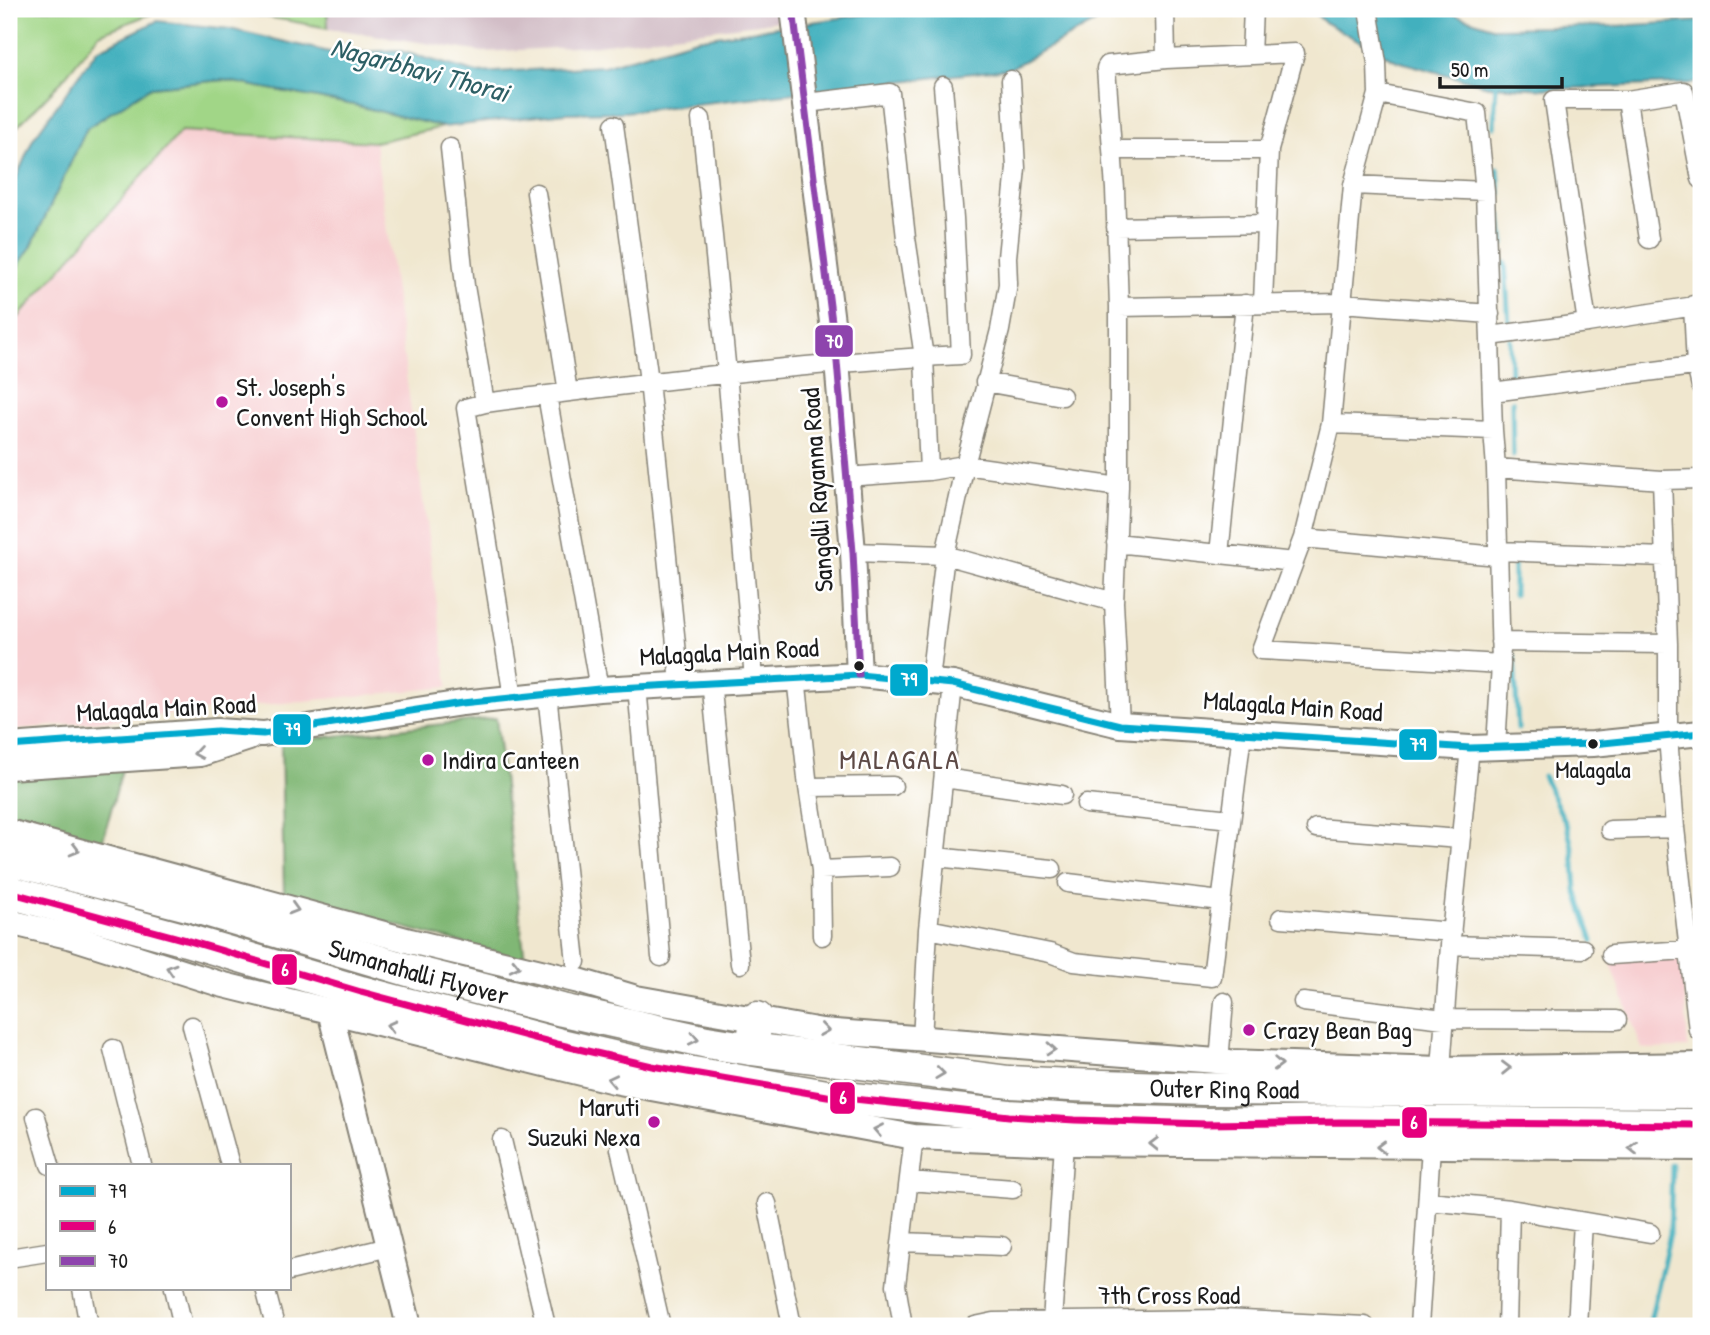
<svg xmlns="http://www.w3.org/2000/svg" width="1710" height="1335" font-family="'Patrick Hand',sans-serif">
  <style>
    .built { fill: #f7cfd1 }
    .industrial { fill: #d2bdc6 }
    .green { fill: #a1d687; stroke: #5e7952; stroke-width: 2 }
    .forest { fill: #80b774; stroke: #4e6a48; stroke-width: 2 }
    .water { fill: #42b0be; stroke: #2f666d; stroke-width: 2 }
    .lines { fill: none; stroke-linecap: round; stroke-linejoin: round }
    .stream { stroke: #42b0be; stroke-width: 5 }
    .street-casing { stroke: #868276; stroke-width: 21 }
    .secondary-casing { stroke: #868276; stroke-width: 28 }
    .highway-casing { stroke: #868276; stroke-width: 35 }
    .street { stroke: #fff; stroke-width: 18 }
    .secondary { stroke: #fff; stroke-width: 24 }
    .highway { stroke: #fff; stroke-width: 32 }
    .bus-1-casing { stroke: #fff; stroke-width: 12 }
    .bus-2-casing { stroke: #fff; stroke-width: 12 }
    .bus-3-casing { stroke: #fff; stroke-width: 12 }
    .bus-1 { stroke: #00a9ce; stroke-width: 7 }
    .bus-2 { stroke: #e5007d; stroke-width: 7 }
    .bus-3 { stroke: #8e44ad; stroke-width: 7 }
    .oneway { stroke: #999 }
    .poi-dot { fill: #b5179e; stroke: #fff; stroke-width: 2.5 }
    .bus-dot { fill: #1c1c1c; stroke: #fff; stroke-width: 2.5 }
    .labels { text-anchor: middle; stroke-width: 5; stroke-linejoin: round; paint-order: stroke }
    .bus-label { font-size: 24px; fill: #1c1c1c; stroke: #fff }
    .poi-label { font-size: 26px; fill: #1c1c1c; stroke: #fff; text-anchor: start }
    .street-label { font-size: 26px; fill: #1c1c1c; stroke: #fff }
    .water-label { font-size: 28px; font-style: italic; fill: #2d5f65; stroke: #fff }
    .neighbourhood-label { font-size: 28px; letter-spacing: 2px; fill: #5d4a46; stroke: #fff }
    .line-badge { stroke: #fff; stroke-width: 2.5 }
    .badge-label { font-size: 19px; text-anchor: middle; font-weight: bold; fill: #fff }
  </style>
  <rect width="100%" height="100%" fill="#fff"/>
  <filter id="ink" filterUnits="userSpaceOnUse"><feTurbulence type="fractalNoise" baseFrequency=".0143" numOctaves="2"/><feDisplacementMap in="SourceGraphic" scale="14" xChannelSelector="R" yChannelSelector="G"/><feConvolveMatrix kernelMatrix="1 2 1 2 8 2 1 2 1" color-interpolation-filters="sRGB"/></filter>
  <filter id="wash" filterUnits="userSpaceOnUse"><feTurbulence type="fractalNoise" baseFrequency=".00686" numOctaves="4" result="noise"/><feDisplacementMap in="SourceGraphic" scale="28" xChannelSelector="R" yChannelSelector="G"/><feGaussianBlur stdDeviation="1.57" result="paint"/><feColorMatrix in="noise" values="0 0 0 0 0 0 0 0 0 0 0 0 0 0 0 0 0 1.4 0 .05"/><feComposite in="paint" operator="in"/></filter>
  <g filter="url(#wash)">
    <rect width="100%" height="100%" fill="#f0e7cf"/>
    <path class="built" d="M181,130L375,142L448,687L9,730V328Z
      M1682,954L1688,1048L1642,1049L1610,961Z"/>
    <path class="industrial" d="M327,9H778L779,21L590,46L483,52L328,28Z"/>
    <path class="green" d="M9,9H163L99,34L59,84L9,135Z
      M224,9H327L328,28Z
      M223,80L354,105L443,127L375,142L181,131L9,328V279L31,247L87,128L150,87Z"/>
    <path class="forest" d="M496,718L525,960L284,895L281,742Z
      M123,766L101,847L9,823V776Z"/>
    <path class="water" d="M901,9H1120L1009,69L624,112L566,113L443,127L354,105L223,80L151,87L87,128L31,247L9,279V195L33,139L97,50L157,21L230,29L338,54L397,50L477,73L604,66L696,39Z
      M1311,9H1439L1495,28L1614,26L1701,21V83L1549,89L1488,86L1397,61L1324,22Z"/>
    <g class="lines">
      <path class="stream" d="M1494,127L1496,81
        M1498,169L1500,194
        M1501,216L1504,244
        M1505,263L1509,324
        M1510,339L1511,386
        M1512,401L1513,455
        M1514,561V595
        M1514,656L1518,729
        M1543,776L1567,826L1573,851L1576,890L1593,941
        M1649,1326L1670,1233L1672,1165"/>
    </g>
  </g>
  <g filter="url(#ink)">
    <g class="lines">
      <g class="street-casing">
        <path id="street" d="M1165,9L1166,59
          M1368,9L1377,63L1378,94L1353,185L1331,424L1303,538L1261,650L1501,664
          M1251,55L1253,9
          M1378,94L1477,113L1485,191L1493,430L1496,468L1501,664L1496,746
          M1627,100L1649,239
          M806,103L890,93L906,238L924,357L929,471L846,477
          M701,119L727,373L754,679
          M614,125L649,381L680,683
          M450,148L465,286L485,403
          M1113,150H1269
          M1701,179L1684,91L1627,100H1554L1587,323L1701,305
          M1353,185L1485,191
          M536,193L568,392
          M1116,227L1266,224
          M1693,305L1696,366L1701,386
          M1119,307L1341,303L1490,314
          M1490,336L1587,323
          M985,382L1062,396
          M1492,392L1701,365
          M547,395L599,689
          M1331,424L1493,430
          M1496,468L1662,480L1701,479
          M929,471L965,465L1119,487
          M1662,480L1668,644V736L1675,828L1698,1030
          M1303,538L1498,556
          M1116,543L1294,562
          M1498,551L1665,557
          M853,552L945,555L1114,602
          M1219,554L1245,304
          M1500,642L1668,644
          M796,677L808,787L821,870L822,936
          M930,680L945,555L965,465L1000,330L1008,284L1007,257L1016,168L1011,80
          M711,681L740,964
          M637,686L661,957
          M547,694L576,962
          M513,697L466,408L485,403C644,382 802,363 961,355L954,218L943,86
          M1120,725L1114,602L1119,487V307L1115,189L1106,68L1108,65L1166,59L1295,53L1269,150L1263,303
          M944,778L1062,795
          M808,787L893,786
          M1086,804L1231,819
          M1316,828L1460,839
          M1610,830L1675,828
          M936,857L1052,869
          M821,870L890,867
          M1068,883L1221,901
          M1281,918L1452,932
          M928,929L953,684
          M1450,945L1583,949
          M1611,955L1701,949
          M1303,1002L1444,1019L1617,1020
          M192,1026L230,1165
          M922,1040L928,929L1050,953L1074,962L1212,977L1242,733
          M113,1049L142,1165
          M1219,1062L1224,1002
          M1441,1069L1450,945L1470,748
          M36,1117L50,1165
          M502,1140L546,1326
          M620,1149L661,1326
          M909,1181L1013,1189
          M1429,1201L1510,1209L1507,1326
          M767,1203L792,1326
          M1510,1209L1650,1233
          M902,1242L1002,1246
          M9,1258L47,1252
          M289,1271L389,1247
          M82,1288L89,1326
          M174,1288L183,1326
          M265,1288L275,1326
          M1052,1322L1064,1143
          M903,1326L896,1285L914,1137
          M975,1326L994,1322L1223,1319L1365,1326
          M1419,1326L1431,1147
          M1577,1326L1583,1222"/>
      </g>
      <g class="secondary-casing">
        <path id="secondary" d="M793,9L837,362L853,552L859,675
          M9,746L217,731L263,734L462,703L599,689L859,675L953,684L1120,725L1470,748L1593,744L1701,733
          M9,767L200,754L249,738
          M9,832L410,941L579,981L636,998L822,1031L1230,1062L1441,1069L1701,1065
          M9,922L72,937L220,984L614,1081L914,1137L1064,1143L1701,1148
          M330,1011L409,1326"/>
      </g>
      <g class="highway-casing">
        <g id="highway">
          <path id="s1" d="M9,859L192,906L418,973L562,1010L707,1042L751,1049L1009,1082L1070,1085L1202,1089L1701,1092"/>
          <path d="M9,892L186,940L361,992L557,1044L652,1066L827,1096L1009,1116L1075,1120L1206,1124L1340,1122L1701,1125"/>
          <path d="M751,1049L757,1018"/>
        </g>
      </g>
      <use href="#street" class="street"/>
      <use href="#secondary" class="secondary"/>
      <use href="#highway" class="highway"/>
      <g class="bus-1-casing">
        <path id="bus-1" d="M9,746L217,731L263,734L462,703L599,689L859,675L953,684L1120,725L1470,748L1593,744L1701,733"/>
      </g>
      <g class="bus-2-casing">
        <path id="bus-2" d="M9,892L186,940L361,992L557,1044L652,1066L827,1096L1009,1116L1075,1120L1206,1124L1340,1122L1701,1125"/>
      </g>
      <g class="bus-3-casing">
        <path id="bus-3" d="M793,9L837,362L853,552L859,675"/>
      </g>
      <use href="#bus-1" class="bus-1"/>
      <use href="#bus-2" class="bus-2"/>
      <use href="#bus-3" class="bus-3"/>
    </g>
    <defs><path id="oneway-chevron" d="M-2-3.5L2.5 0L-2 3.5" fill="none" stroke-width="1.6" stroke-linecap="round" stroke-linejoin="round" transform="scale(1.75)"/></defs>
    <g class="oneway">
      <use href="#oneway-chevron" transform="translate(198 753) rotate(171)"/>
      <use href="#oneway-chevron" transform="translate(75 850) rotate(15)"/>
      <use href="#oneway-chevron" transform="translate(294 909) rotate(16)"/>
      <use href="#oneway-chevron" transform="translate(515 966) rotate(13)"/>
      <use href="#oneway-chevron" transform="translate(171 969) rotate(-163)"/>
      <use href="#oneway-chevron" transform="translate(391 1026) rotate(-166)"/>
      <use href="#oneway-chevron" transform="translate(824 1030) rotate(8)"/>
      <use href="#oneway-chevron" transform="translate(694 1039) rotate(13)"/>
      <use href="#oneway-chevron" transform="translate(1051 1049) rotate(4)"/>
      <use href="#oneway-chevron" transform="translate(1278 1064) rotate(2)"/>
      <use href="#oneway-chevron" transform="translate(1506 1068) rotate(-1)"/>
      <use href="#oneway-chevron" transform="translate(940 1073) rotate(7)"/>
      <use href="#oneway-chevron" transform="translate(612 1080) rotate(-168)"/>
      <use href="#oneway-chevron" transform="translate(878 1130) rotate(-169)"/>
      <use href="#oneway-chevron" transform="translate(1154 1144) rotate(-179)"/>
      <use href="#oneway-chevron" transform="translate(1381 1147) rotate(-179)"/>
      <use href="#oneway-chevron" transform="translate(1633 1148) rotate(-180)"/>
    </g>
  </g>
  <g class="poi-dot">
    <circle cx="222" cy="402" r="7"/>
    <circle cx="428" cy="760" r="7"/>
    <circle cx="1249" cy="1030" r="7"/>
    <circle cx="654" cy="1122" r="7"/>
  </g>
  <g class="bus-dot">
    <circle cx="859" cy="666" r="6"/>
    <circle cx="1593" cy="744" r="6"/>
  </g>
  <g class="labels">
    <g class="bus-label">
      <text x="1593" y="778">Malagala</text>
    </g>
    <g class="poi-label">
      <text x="236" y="396">St. Joseph's<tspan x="236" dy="30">Convent High School</tspan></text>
      <text x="442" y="769">Indira Canteen</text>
      <text x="1263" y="1039">Crazy Bean Bag</text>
      <text x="640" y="1116" text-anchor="end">Maruti<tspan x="640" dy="30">Suzuki Nexa</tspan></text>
    </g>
    <g class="street-label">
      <text transform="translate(817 490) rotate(-94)" y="9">Sangolli Rayanna Road</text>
      <text transform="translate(729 652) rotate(-3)" y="9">Malagala Main Road</text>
      <text transform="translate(1293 706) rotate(4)" y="9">Malagala Main Road</text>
      <text transform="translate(166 708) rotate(-3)" y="9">Malagala Main Road</text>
      <text dy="9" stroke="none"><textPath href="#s1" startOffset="425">Sumanahalli Flyover</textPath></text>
      <text dy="9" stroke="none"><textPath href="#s1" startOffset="1242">Outer Ring Road</textPath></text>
      <text x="1169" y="1304">7th Cross Road</text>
    </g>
    <g class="water-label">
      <text transform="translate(420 69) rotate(15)" y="10">Nagarbhavi Thorai</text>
    </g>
    <g class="neighbourhood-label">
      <text x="900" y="769">MALAGALA</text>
    </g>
  </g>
  <g class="line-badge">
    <rect x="814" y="324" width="40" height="34" rx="7" fill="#8e44ad"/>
    <rect x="889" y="663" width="40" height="34" rx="7" fill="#00a9ce"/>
    <rect x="272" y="713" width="40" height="33" rx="7" fill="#00a9ce"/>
    <rect x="1398" y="728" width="40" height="33" rx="7" fill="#00a9ce"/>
    <rect x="271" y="953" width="27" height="33" rx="7" fill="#e5007d"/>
    <rect x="829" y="1081" width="27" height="34" rx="7" fill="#e5007d"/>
    <rect x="1401" y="1106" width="27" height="33" rx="7" fill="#e5007d"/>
  </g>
  <g class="badge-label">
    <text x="834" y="348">70</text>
    <text x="909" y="686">79</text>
    <text x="292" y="736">79</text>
    <text x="1418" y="751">79</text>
    <text x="285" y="976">6</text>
    <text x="843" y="1104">6</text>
    <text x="1414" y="1129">6</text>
  </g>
  <rect width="1710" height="1335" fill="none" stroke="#fff" stroke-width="35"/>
  <rect x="46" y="1164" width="245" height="126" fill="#ffffff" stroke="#a4a4a4" stroke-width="2"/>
  <rect x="60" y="1186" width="35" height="10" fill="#00a9ce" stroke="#a4a4a4" stroke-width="2"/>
  <text x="108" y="1198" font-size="21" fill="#1c1c1c">79</text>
  <rect x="60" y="1221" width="35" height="10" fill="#e5007d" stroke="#a4a4a4" stroke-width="2"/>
  <text x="108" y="1234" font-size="21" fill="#1c1c1c">6</text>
  <rect x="60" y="1256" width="35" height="10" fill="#8e44ad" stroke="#a4a4a4" stroke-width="2"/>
  <text x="108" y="1268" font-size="21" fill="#1c1c1c">70</text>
  <path d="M1440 77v10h122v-10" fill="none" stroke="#1c1c1c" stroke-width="3.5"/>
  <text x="1451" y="77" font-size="21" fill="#1c1c1c" stroke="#ffffff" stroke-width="5" paint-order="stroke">50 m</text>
</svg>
